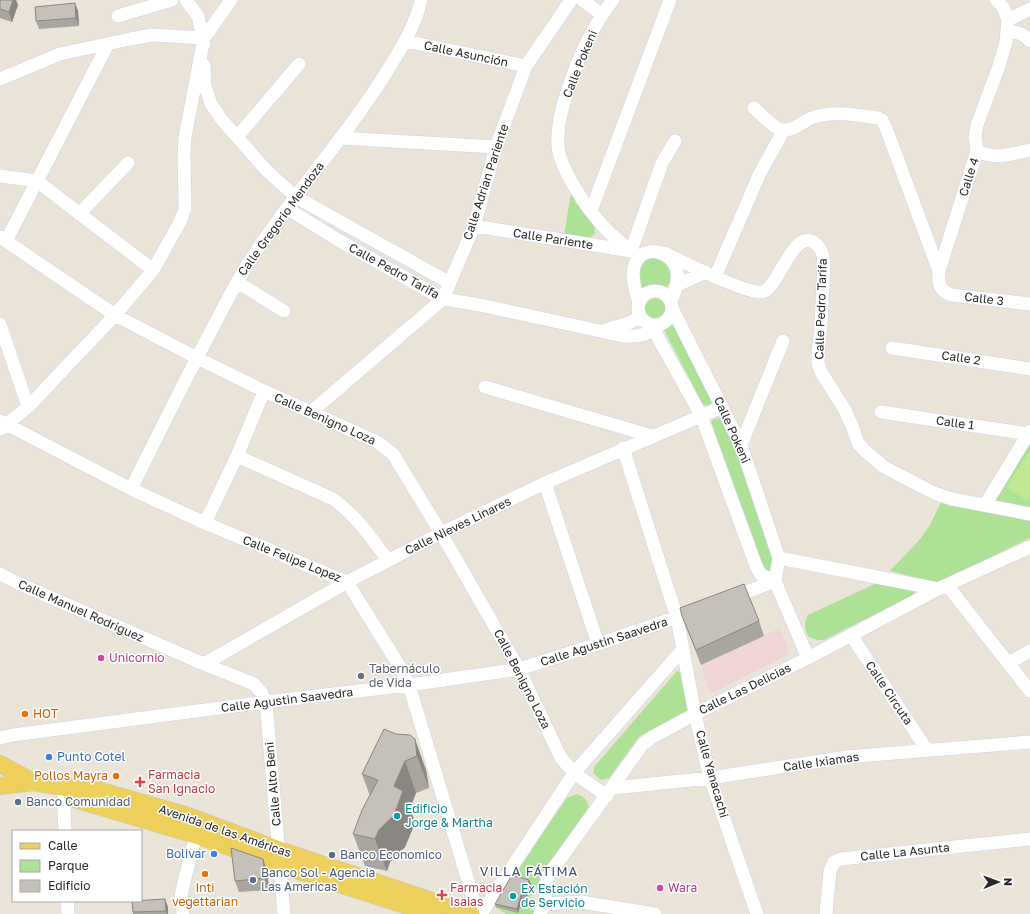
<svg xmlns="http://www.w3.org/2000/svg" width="1030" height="914" font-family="'Golos Text',sans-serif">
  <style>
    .medical { fill: #f1d6d7 }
    .green { fill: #ade196 }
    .pitch { fill: #c0e892 }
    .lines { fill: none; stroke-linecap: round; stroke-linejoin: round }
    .minor-casing { stroke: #cfd2e1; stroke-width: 14 }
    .major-casing { stroke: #c7c7c7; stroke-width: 18 }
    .minor { stroke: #fff; stroke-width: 13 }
    .major { stroke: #edd05b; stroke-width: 17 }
    .wall { fill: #a9a59f }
    .shaded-wall { fill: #8a8682 }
    .building { fill: #c5c0b9; stroke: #8a8682 }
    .hotel-dot { fill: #d1479c; stroke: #fff; stroke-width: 1.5 }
    .worship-dot { fill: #6b7280; stroke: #fff; stroke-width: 1.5 }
    .food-dot { fill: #e8710a; stroke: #fff; stroke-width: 1.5 }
    .shop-dot { fill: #3f7fe0; stroke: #fff; stroke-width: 1.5 }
    .health-dot { fill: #e0444e; stroke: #fff; stroke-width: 1.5 }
    .service-dot { fill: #5c6f8a; stroke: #fff; stroke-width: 1.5 }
    .culture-dot { fill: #0f9aa8; stroke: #fff; stroke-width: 1.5 }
    .labels { text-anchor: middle; stroke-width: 3; stroke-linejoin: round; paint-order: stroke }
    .street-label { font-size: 12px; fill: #282828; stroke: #fff }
    .hotel-label { font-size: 12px; fill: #b23c85; stroke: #fff; text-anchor: start }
    .worship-label { font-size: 12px; fill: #5b616d; stroke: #fff; text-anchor: start }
    .food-label { font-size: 12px; fill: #c56008; stroke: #fff; text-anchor: start }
    .shop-label { font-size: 12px; fill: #366cbe; stroke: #fff; text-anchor: start }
    .health-label { font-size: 12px; fill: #be3a42; stroke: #fff; text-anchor: start }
    .service-label { font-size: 12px; fill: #4e5e75; stroke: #fff; text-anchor: start }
    .culture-label { font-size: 12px; fill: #0d838f; stroke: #fff; text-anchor: start }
    .neighbourhood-label { font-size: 13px; letter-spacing: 1px; fill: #4a5077; stroke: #fff }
  </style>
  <rect width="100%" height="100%" fill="#eae4d9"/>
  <path class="medical" d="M780,628L789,650L787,656L710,694L701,665Z"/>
  <path class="green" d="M571,193L594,224L595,233C587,243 575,237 564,235Z
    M652,257L668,261L672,280L666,288C657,284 652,285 643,289C635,277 638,263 652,257Z
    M645 309a11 11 0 1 1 22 0a11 11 0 1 1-22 0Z
    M675,321L711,398L712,403L708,405H704L701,401L663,328Z
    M721,418L737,449L776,566L769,573L765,571L711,422L714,419Z
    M1030,430V507L991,501Z
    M942,500L1030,518V538L938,583L890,571L921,538L930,525Z
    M877,583L915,591L913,595L824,640H817L809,637C804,629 804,624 808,615Z
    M677,671L683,673L690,707L686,712L647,732L639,737L609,778L601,780L593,773L594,767Z
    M577,794C585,797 587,800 589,808L546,870L525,905L535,912L534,914H506L492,905L567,798Z"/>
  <path class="pitch" d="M1030,451V497L1027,501L1006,487Z"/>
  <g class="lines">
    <g class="minor-casing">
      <path id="minor" d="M186,0L198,16L204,44
        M582,0L601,14
        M613,0C596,21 585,44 575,69C567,91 556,122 558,146C560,170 588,210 604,227C614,238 627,248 639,257
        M996,0L1003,7L1008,20L1006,42L999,66L977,125L975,137L977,151L939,271C938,283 939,290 951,295L1030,304
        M118,16L172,0
        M1008,20L1030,9
        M1007,31C1017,32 1023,33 1030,41
        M405,41L526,66
        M204,65L205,86L211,104L222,120L267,171L296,197L450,283
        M0,79L60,54L130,39L152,35L204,38
        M754,108C761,114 775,130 783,130C793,131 803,122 811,118C833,110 856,115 878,118L882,120L886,128L939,271
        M237,137L299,64
        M340,138L496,147
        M977,151C996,160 1011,154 1030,150
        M0,176L37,181L153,270
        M288,209L340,241L443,299L480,305L623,336C640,337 648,335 661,324
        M591,211L670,0
        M79,214L128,163
        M474,226L631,251
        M0,237L115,315L197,358L264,391L377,442L393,454L441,533L519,669L561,758L574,773L607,796
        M6,241L108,44
        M631,251L662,163L675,141
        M665,253C683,262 746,294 762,292C779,289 793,225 816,244C822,249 823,255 824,263L821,326L818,353V363L821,372L845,410L853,428L858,443L865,451L884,467L934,493L952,499L1030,514
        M715,277L760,173L784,130
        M237,282L284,311
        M677,285L706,272
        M638 308a17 17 0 1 1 34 0a17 17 0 1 1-34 0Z
        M639,303C636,292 631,278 634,267C640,242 674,250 677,272C679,283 674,293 671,302
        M672,308L741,445L779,558L775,581L808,658
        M0,324L28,407
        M651,325L701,415L756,566L761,575L775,581
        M605,330L629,323L640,317
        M892,348L1030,369
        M485,387L652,436
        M311,412L443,299L474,226L496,147L526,66L571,0
        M881,412L1029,434
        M0,421L131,489L205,523L347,582L402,670L409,685L478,914
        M1,429L28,407L115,315L153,270L180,222L185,209L184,154L185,137L204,38L231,0
        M741,445L783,341
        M623,448L677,618L695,714L710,778L757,914
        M237,456L333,499C356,515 371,538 388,560
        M545,483L598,644
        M131,489C157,437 183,384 210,333C223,308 236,282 251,259C294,193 348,135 389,68C402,47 416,24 421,0
        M985,505L1030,431
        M205,523L237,456L264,391
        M779,558L938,589
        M0,574L24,586L204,664L254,684L261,692L266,702L284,914
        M947,585L1030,691
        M731,598L775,581
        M851,635L927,750
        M1009,663L1030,651
        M204,664L347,582L441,533L545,483L722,407
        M0,738L13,735L266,702L409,685L519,669L598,644L698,610
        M63,787L65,831
        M613,788L710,778L846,757L1030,742
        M67,901L68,914
        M545,904L581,902L655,914
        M183,914L181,896L185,878L196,835
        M481,914L574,773L683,649
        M540,914L545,904L546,883L548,876L643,744L651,738L695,714L808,658L938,589L1030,547
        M826,914L830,871L834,862L841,859L1030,839"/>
    </g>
    <g class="major-casing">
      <path id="major" d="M0,764L33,782
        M0,786L33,782L69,788L80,785L188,816L279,850L471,914
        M69,788L75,799L196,835L280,865L433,914"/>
    </g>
    <use href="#minor" class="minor"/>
    <use href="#major" class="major"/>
  </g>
  <path class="wall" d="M0,0H16L18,5L12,22L0,18Z
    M75,3L78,11L79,26L39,29L36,21Z
    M682,616L759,621L764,636L701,665Z
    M396,734L410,735L426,770L429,788L416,793L410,808L415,823L405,847L390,862L387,871L365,866L353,834L370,796L362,774Z
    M263,859L267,871L269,890L239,892L235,881Z
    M531,884L526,900L522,899L518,913L496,907L495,904Z
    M168,907V914H133V912Z"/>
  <path class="shaded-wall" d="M13,0H16L18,5L12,22L9,12Z
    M75,3L78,11L79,26L76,18Z
    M415,739L426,770L429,788L417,756Z
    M405,761L416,793L410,808L415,823L405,847L390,862L387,871L375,839L394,786Z
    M263,859L267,871L269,890L265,878Z
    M529,880L531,884L526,900L525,896Z
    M521,895L522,899L518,913L517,909Z
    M165,899L168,907V914H167L166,911Z"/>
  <path class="building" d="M0,0H13L9,12L0,9Z
    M75,3L76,18L36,21L35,7Z
    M744,584L759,621L696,650L682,616L680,608Z
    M384,729L396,734L410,735L415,739L417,756L405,761L394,786L403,791L394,815L379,830L375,839L353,834L362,810L378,780L362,774Z
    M231,848L263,859L265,878L235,881Z
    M512,875L529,880L525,896L521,895L517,909L495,904Z
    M165,899L166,911L133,912L132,901Z"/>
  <g class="hotel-dot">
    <circle cx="101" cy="658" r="4"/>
    <circle cx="660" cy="888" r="4"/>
  </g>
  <circle class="worship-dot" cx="361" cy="676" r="4"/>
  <g class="food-dot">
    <circle cx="25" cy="714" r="4"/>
    <circle cx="116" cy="776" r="4"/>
    <circle cx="205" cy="874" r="4"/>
  </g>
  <g class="shop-dot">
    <circle cx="49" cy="757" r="4"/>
    <circle cx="214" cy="854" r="4"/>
  </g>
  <g class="health-dot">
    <path d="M138 776h4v4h4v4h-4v4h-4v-4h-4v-4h4z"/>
    <path d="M440 889h4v4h4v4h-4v4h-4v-4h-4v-4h4z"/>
  </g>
  <g class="service-dot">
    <circle cx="18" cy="802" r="4"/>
    <circle cx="332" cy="855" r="4"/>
    <circle cx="253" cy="880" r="4"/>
  </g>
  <g class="culture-dot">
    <circle cx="397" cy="816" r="4"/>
    <circle cx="513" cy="896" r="4"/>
  </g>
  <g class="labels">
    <g class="street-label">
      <text transform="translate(466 54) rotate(12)" y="4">Calle Asunción</text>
      <text transform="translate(580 64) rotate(-68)" y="4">Calle Pokeni</text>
      <text transform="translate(969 177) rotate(-72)" y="4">Calle 4</text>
      <text transform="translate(486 182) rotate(-72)" y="4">Calle Adrian Pariente</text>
      <text transform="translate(281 219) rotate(-54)" y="4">Calle Gregorio Mendoza</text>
      <text transform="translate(553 239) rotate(9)" y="4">Calle Pariente</text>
      <text transform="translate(394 271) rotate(29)" y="4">Calle Pedro Tarifa</text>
      <text transform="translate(984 299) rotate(7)" y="4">Calle 3</text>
      <text transform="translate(821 309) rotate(-88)" y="4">Calle Pedro Tarifa</text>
      <text transform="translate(961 358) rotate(8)" y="4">Calle 2</text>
      <text transform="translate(325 419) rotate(24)" y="4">Calle Benigno Loza</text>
      <text transform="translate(955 423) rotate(8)" y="4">Calle 1</text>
      <text transform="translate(732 430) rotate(66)" y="4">Calle Pokeni</text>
      <text transform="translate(458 526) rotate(-26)" y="4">Calle Nieves Linares</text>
      <text transform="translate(292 559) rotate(22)" y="4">Calle Felipe Lopez</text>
      <text transform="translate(81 611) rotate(24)" y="4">Calle Manuel Rodriguez</text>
      <text transform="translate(604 642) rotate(-18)" y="4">Calle Agustin Saavedra</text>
      <text transform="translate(522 679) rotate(63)" y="4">Calle Benigno Loza</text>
      <text transform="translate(745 689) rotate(-26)" y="4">Calle Las Delicias</text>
      <text transform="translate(889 693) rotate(56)" y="4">Calle Circuta</text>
      <text transform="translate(287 700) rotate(-7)" y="4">Calle Agustin Saavedra</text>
      <text transform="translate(821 762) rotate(-8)" y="4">Calle Ixiamas</text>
      <text transform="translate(712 774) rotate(74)" y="4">Calle Yanacachi</text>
      <text transform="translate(273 784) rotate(-95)" y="4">Calle Alto Beni</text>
      <text transform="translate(225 831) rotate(19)" y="4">Avenida de las Américas</text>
      <text transform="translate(905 852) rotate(-6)" y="4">Calle La Asunta</text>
    </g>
    <g class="hotel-label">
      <text x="109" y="662">Unicornio</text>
      <text x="668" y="892">Wara</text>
    </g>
    <g class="worship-label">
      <text x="369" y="673">Tabernáculo<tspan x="369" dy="14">de Vida</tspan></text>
    </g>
    <g class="food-label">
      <text x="33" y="718">HOT</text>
      <text x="108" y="780" text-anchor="end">Pollos Mayra</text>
      <text x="205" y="892" text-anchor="middle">Inti<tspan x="205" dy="14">vegettarian</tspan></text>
    </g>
    <g class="shop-label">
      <text x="57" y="761">Punto Cotel</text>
      <text x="206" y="858" text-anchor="end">Bolivar</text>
    </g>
    <g class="health-label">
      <text x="148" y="779">Farmacia<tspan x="148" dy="14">San Ignacio</tspan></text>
      <text x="450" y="892">Farmacia<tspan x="450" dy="14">Isaias</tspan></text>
    </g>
    <g class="service-label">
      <text x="26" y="806">Banco Comunidad</text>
      <text x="340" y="859">Banco Economico</text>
      <text x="261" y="877">Banco Sol - Agencia<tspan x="261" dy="14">Las Americas</tspan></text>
    </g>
    <g class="culture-label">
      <text x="405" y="813">Edificio<tspan x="405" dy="14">Jorge &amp; Martha</tspan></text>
      <text x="521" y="893">Ex Estación<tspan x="521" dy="14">de Servicio</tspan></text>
    </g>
    <g class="neighbourhood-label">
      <text x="529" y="876">VILLA FÁTIMA</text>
    </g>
  </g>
  <rect x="12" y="830" width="130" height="72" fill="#ffffff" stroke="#a9a9a9"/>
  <rect x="20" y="843" width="20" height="6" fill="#edd05b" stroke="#a9a9a9"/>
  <text x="48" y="850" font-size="12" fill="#282828">Calle</text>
  <rect x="20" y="860" width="20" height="12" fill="#ade196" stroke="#a9a9a9"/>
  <text x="48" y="870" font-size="12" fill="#282828">Parque</text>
  <rect x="20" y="880" width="20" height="12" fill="#c5c0b9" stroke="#a9a9a9"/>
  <text x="48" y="890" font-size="12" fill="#282828">Edificio</text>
  <g transform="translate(998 882) rotate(89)" stroke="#ffffff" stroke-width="3" paint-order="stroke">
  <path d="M0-3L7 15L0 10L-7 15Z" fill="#282828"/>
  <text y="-6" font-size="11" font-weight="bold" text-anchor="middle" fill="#282828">N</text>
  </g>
</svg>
